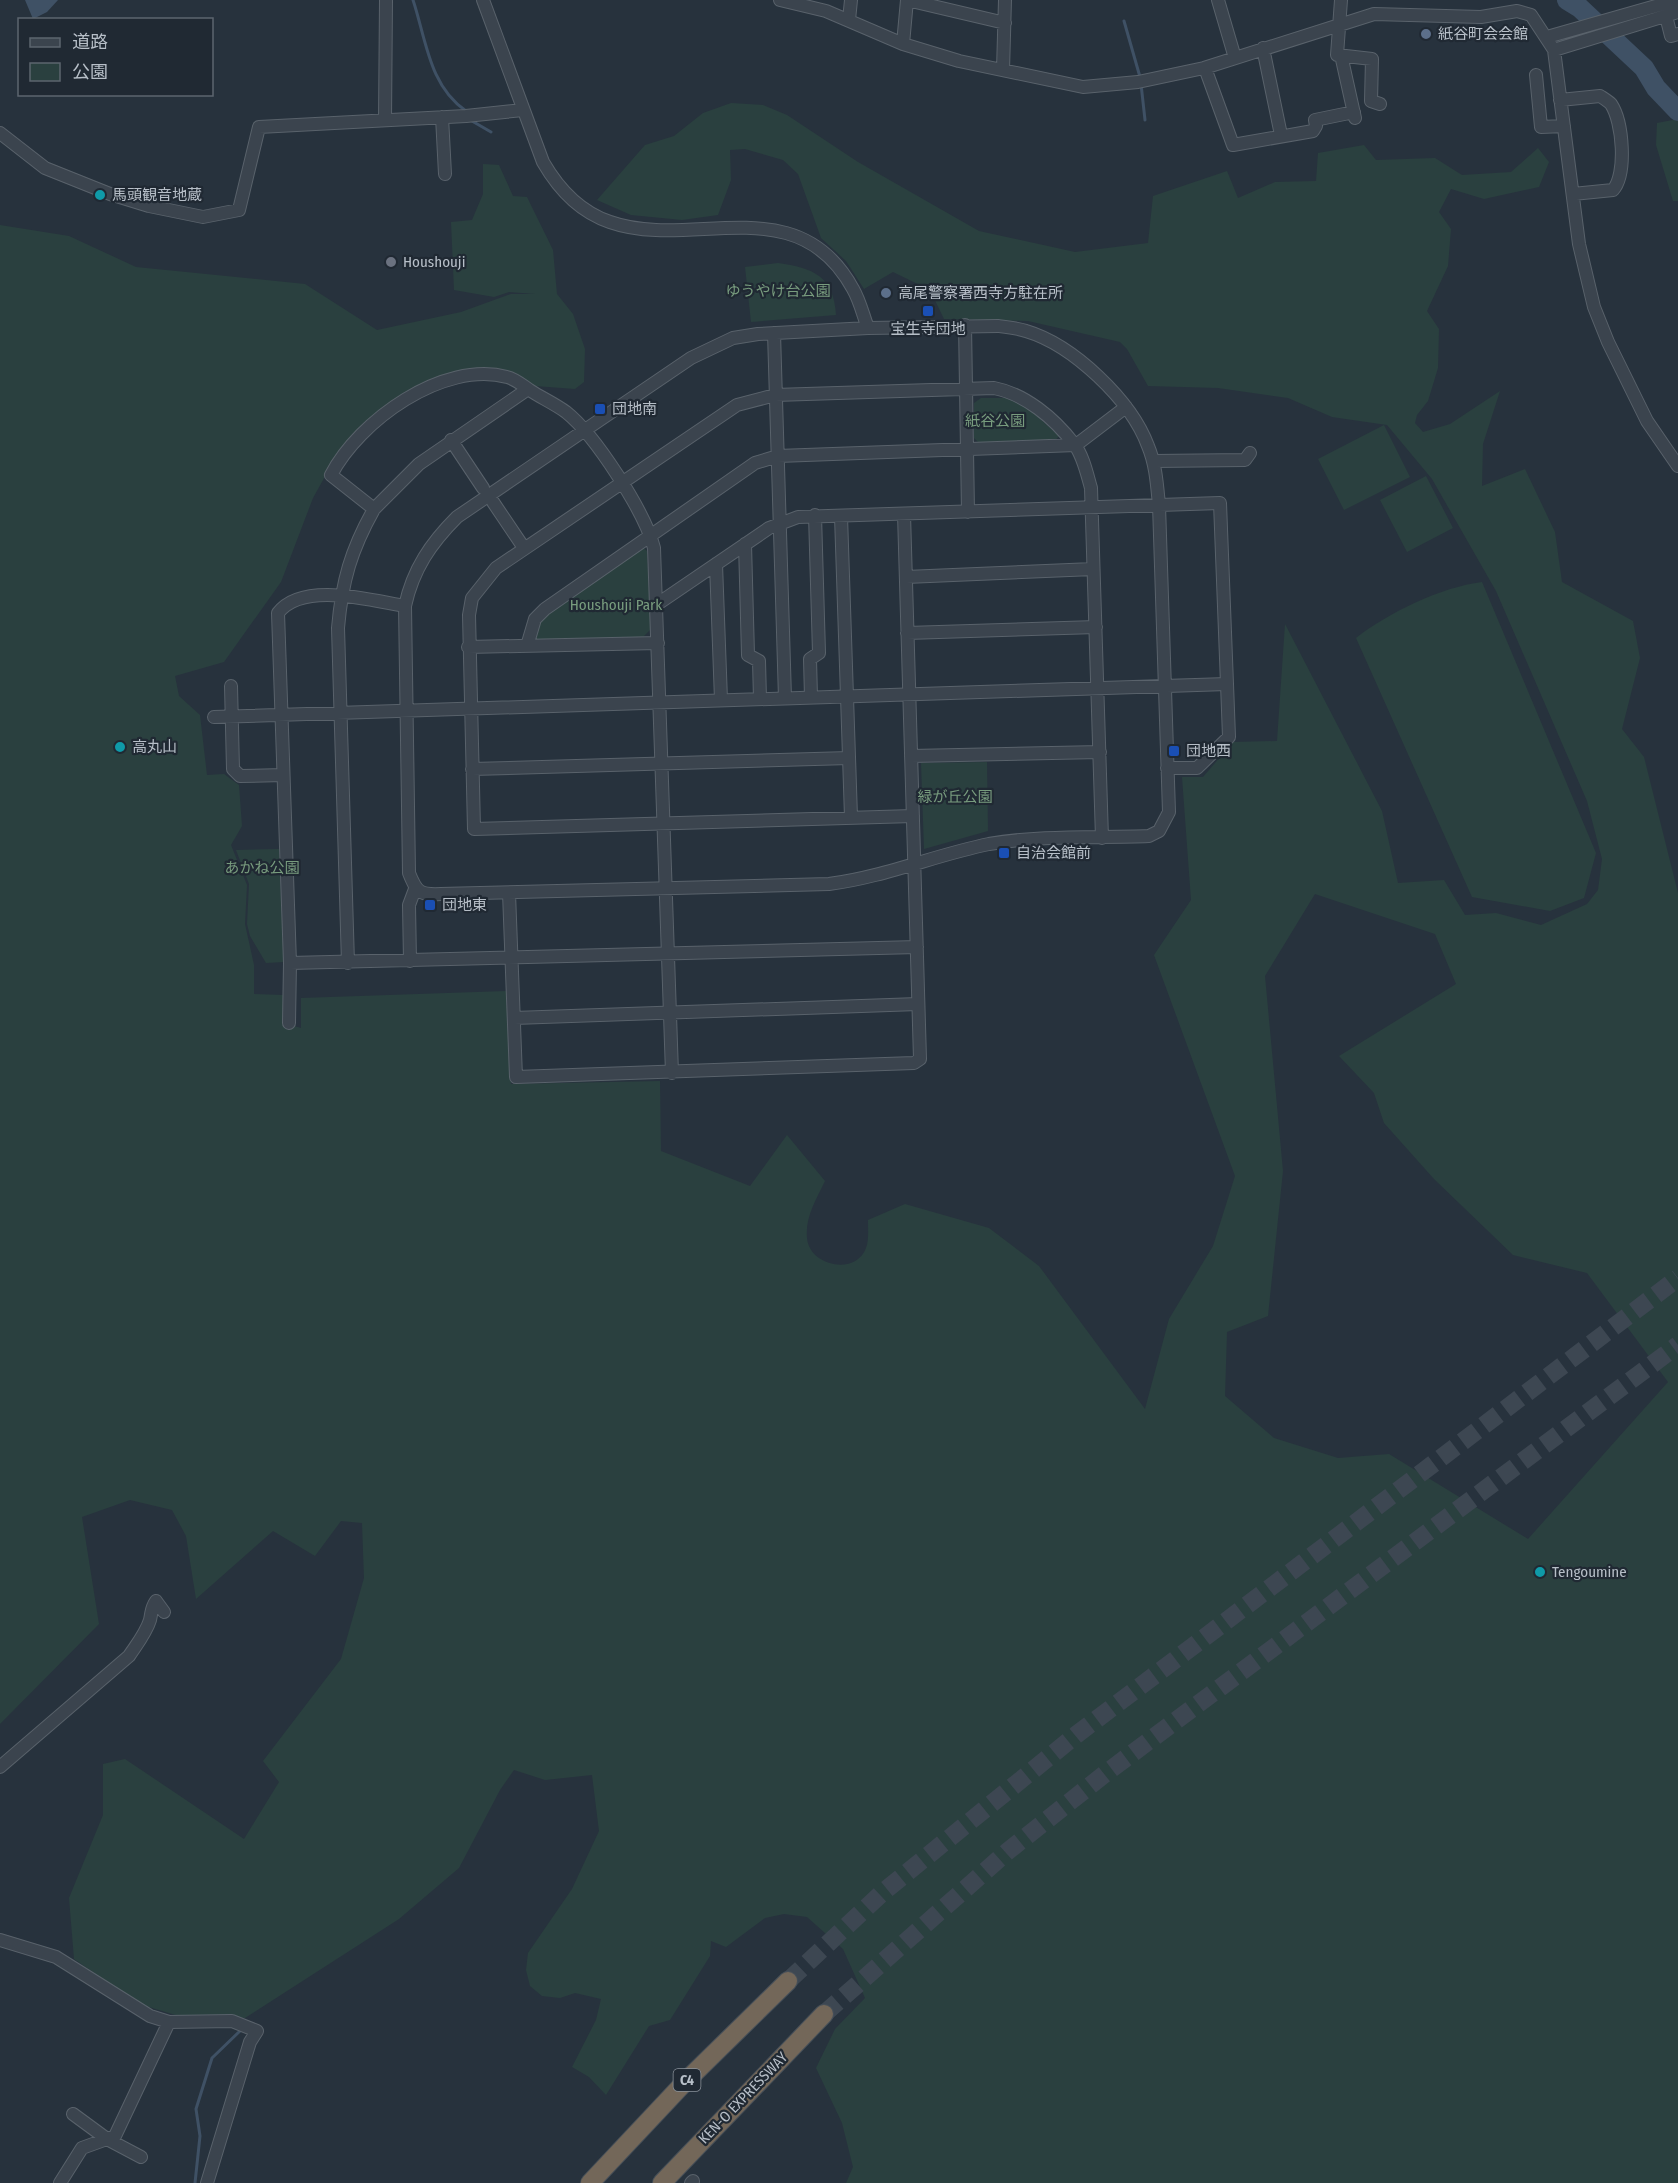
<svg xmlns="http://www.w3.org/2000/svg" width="1678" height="2183" font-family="'Fira Sans Condensed','Noto Sans JP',sans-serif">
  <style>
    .green { fill: #2a403f; fill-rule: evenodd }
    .water { fill: #3f5165 }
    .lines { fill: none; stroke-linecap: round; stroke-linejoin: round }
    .stream { stroke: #3f5165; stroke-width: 3 }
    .river { stroke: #3f5165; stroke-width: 20 }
    .highway-tunnel { stroke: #3d4752; stroke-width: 18; stroke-dasharray: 18 9; stroke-linecap: butt }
    .minor-casing { stroke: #59626b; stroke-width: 14 }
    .highway-casing { stroke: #464f58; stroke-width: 20 }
    .minor { stroke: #3b444e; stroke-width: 12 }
    .highway { stroke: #736759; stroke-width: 18 }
    .service-dot { fill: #5c6f8a; stroke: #202933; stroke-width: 2 }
    .culture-dot { fill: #0f9aa8; stroke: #202933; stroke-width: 2 }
    .worship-dot { fill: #6b7280; stroke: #202933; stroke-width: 2 }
    .transit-dot { fill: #1a4fb4; stroke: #202933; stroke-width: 2 }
    .labels { text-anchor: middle; stroke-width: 4.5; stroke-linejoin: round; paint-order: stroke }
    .shield { fill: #202933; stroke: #8a929b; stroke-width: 1.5 }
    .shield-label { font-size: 14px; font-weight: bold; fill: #b7bfc8 }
    .poi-label { font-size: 15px; fill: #b7bfc8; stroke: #202933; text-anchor: start }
    .park-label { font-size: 15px; fill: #789c7e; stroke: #202933 }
    .street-label { font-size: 15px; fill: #b7bfc8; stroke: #202933 }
  </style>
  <rect width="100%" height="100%" fill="#27323d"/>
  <path class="green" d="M731,103L763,105L787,115L858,162L979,231L1075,252L1148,243L1153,196L1227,171L1238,198L1275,182L1316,181L1318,153L1364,145L1376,160L1435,158L1462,175L1511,172L1538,148L1549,162L1539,187L1484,199L1451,189L1439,212L1451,229L1448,266L1427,311L1439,329L1438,368L1428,401L1417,415L1415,423L1423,432L1450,424L1500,391L1483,444L1482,486L1525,469L1555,532L1562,582L1633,621L1640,658L1622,729L1644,757L1678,893V2183H846L853,2167L842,2123L816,2068L835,2029L865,1998L843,1949L807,1917L784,1914L765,1918L726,1947L711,1941L710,1956L670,2020L649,2026L606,2095L589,2077L572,2067L596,2020L601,1999L575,1993L560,1998L542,1996L530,1986L526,1970L528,1953L572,1889L599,1831L592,1775L545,1780L514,1770L500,1790L459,1868L399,1919L245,2018L202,2023L139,2004L74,1959L69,1898L103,1815V1764L125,1759L244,1839L279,1782L263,1761L341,1659L364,1578L362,1523L341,1521L315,1556L273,1531L196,1599L186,1536L172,1510L130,1500L82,1517L99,1624L0,1724V225L69,236L136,267L305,284L377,330L461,312L511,294H535L509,292L494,297L454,290L451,222L472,220L483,194V164L499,165L513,196L527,197L553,250L557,294L573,314L585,349L584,382L575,389L535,386L507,370L466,371L431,379L406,392L359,430L338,453L313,498L281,582L224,662L175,676L179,696L200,715L207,775L224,774L239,785L242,826L231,845L247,885L245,924L254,965V994L283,995L284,1023L301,1028V998L506,991L511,1084L660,1081L661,1151L750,1186L787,1135L825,1181C816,1200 805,1217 807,1238C809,1266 856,1276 866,1248C869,1241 868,1228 868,1220L905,1204L989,1228L1039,1266L1145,1409L1169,1319L1213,1246L1235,1176L1154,955L1191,900L1182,777H1203L1233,742L1277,741L1285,624L1382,811L1398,883L1444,880L1465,915L1496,913L1541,925L1587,904L1598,890L1602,859L1587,801L1496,591L1432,479L1387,425L1332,417L1288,398L1218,388L1148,386L1127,349L1120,342L1028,321L944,319L930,290L893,272L864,289L846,261L821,238L798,174L783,160L745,149L730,150L731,180L718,215L682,220L631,215L597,200L645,145L674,136L703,113ZM1315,894L1435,934L1456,984L1339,1056L1374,1093L1384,1123L1434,1179L1513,1255L1587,1273L1668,1382L1528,1539L1389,1454L1338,1458L1274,1438L1225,1396L1227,1332L1268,1316L1283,1171L1265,976Z
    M1678,119V201H1673L1656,145L1657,123Z
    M778,263C813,268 834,276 836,315L751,322L745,267Z
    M981,398H1011L1029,409L1059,436L1054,442L979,443L974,438V403Z
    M1384,425L1410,477L1344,510L1318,459Z
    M1426,476L1453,528L1407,552L1380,500Z
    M642,547L647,551L651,629L643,637L536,640L541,621L549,612Z
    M1482,582L1596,853L1584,898L1550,911L1472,897L1356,638C1388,613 1441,587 1482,582Z
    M987,762L988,831L924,849L921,763Z
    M279,849L284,962L266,963L250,936L247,924L249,884L236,850Z"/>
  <path class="water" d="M25,0H58L47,12L33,19Z"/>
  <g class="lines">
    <path class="stream" d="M413,0C426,39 429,86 466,111
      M1124,21L1140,77
      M1141,84L1145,120
      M472,121L491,132
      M195,2183L200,2136L196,2109L212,2058L240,2031"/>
    <path class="river" d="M1567,0L1580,8L1644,68L1656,88L1678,111"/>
    <path class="highway-tunnel" d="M788,1981L882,1893L1076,1735L1678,1278
      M824,2014L1008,1851L1106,1773L1678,1345"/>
    <g class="minor-casing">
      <path id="minor" d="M483,0L543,162C558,188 580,212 610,222C692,251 797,186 853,289C860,301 863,315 868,328
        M780,0L826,11L903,44L959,61L1083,87L1138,82L1204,68L1374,14L1481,17L1517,11L1531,15L1554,50L1579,244L1594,307L1608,342L1647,421L1678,466
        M907,0L1005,23
        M1218,0L1235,58
        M1341,0L1337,55L1372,59L1371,101L1380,104
        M1666,16L1671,36L1678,34
        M849,20L851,0
        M1547,37L1677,0
        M903,44L907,0
        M1263,48L1281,135
        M1554,50L1678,12
        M1341,55L1355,118
        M1205,68L1233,145L1313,131L1316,126L1315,120L1354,112
        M1003,70L1005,0
        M1536,75L1541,127L1564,126
        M1560,100L1600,96C1603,98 1608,101 1611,104C1623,122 1627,174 1613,190L1573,194
        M442,117L445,174
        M385,120L386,0
        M0,133L45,168L110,194L149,206L203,217L239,210L259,127L466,116L523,110
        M965,325L968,512
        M998,326C1007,327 1017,328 1026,331C1073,345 1131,400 1148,446C1156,465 1157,485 1159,505L1169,812L1159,831L1149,836C1096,838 1041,835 989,844C935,855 884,877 829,884L441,894C420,895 417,893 409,873L405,606C413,569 431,543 457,517L691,358L733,338L758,334L868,328Z
        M774,333L785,698
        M451,440L483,488
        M1154,461L1245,460L1250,453
        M493,502L524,548
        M374,509L419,464L528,389
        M841,516L851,817
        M745,544L748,655L759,661L760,699
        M716,564L721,700
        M906,577L1093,569
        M405,606C370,600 302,581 278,613L290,963L917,947
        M907,633L1096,627
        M527,646L535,619L545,609L755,463L778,456L1076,445L1126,407
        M468,647L658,643
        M231,686L233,769L240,776L283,775
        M811,697L810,659L819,653L815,515
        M214,717L1227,684L1220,503L798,517L769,528L656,605
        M911,756L1100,752
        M1167,768H1197L1229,737L1227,684
        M472,769L849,758
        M913,816L474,829L469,615L472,598L496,568L737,405L775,395L994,388C1025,394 1054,418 1074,444C1083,455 1087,474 1091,488L1102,838
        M509,893L516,1077L914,1063L920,1059L904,514
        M410,961L409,905L415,889
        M348,963L338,628C342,581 351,550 374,509L331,475C359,421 443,360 507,377C516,379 523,386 531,391C542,398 555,404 566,412C595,435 645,512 654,548L672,1073
        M514,1018L918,1004
        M289,1023L290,963
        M0,1767L129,1656C137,1644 146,1633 150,1620C152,1611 151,1608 156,1601L164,1612
        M0,1940L56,1957L150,2016L169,2022L232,2021L257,2031L250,2042L207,2183
        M73,2114L107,2139L141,2157
        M60,2183L82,2148L115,2136L169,2022
        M691,2183L693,2181"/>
    </g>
    <g class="highway-casing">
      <path id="highway" d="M590,2183L684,2083L788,1981
        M662,2183L824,2014"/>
    </g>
    <use href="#minor" class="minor"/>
    <use href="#highway" class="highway"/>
  </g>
  <g class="service-dot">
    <circle cx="1426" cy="34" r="6"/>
    <circle cx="886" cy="293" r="6"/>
  </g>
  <g class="culture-dot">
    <circle cx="100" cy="195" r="6"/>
    <circle cx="120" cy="747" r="6"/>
    <circle cx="1540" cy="1572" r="6"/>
  </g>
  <circle class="worship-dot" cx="391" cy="262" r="6"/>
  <g class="transit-dot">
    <rect x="922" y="305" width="12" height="12" rx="3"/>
    <rect x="594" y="403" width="12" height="12" rx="3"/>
    <rect x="1168" y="745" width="12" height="12" rx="3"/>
    <rect x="998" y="847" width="12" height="12" rx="3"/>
    <rect x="424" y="899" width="12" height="12" rx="3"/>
  </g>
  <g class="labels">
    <rect class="shield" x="673.5" y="2069" width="27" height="22" rx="4.5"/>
    <g class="shield-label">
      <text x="687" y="2085">C4</text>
    </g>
    <g class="poi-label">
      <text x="1438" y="39">紙谷町会会館</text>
      <text x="112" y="200">馬頭観音地蔵</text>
      <text x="403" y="267">Houshouji</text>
      <text x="898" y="298">高尾警察署西寺方駐在所</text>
      <text x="928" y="334" text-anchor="middle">宝生寺団地</text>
      <text x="612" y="414">団地南</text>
      <text x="132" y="752">高丸山</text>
      <text x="1186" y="756">団地西</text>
      <text x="1016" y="858">自治会館前</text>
      <text x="442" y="910">団地東</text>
      <text x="1552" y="1577">Tengoumine</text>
    </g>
    <g class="park-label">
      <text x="778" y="296">ゆうやけ台公園</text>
      <text x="995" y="426">紙谷公園</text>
      <text x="616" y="610">Houshouji Park</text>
      <text x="955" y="802">緑が丘公園</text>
      <text x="262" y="873">あかね公園</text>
    </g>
    <g class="street-label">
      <text transform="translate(743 2098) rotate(-46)" y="5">KEN-O EXPRESSWAY</text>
    </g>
  </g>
  <rect x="18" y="18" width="195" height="78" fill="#202933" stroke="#5c656f" stroke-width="1.5"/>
  <rect x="30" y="38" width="30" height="9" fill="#3b444e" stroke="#5c656f" stroke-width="1.5"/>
  <text x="72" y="48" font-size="18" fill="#b7bfc8">道路</text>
  <rect x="30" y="63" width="30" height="18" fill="#2a403f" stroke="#5c656f" stroke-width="1.5"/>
  <text x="72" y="78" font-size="18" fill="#b7bfc8">公園</text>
</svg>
